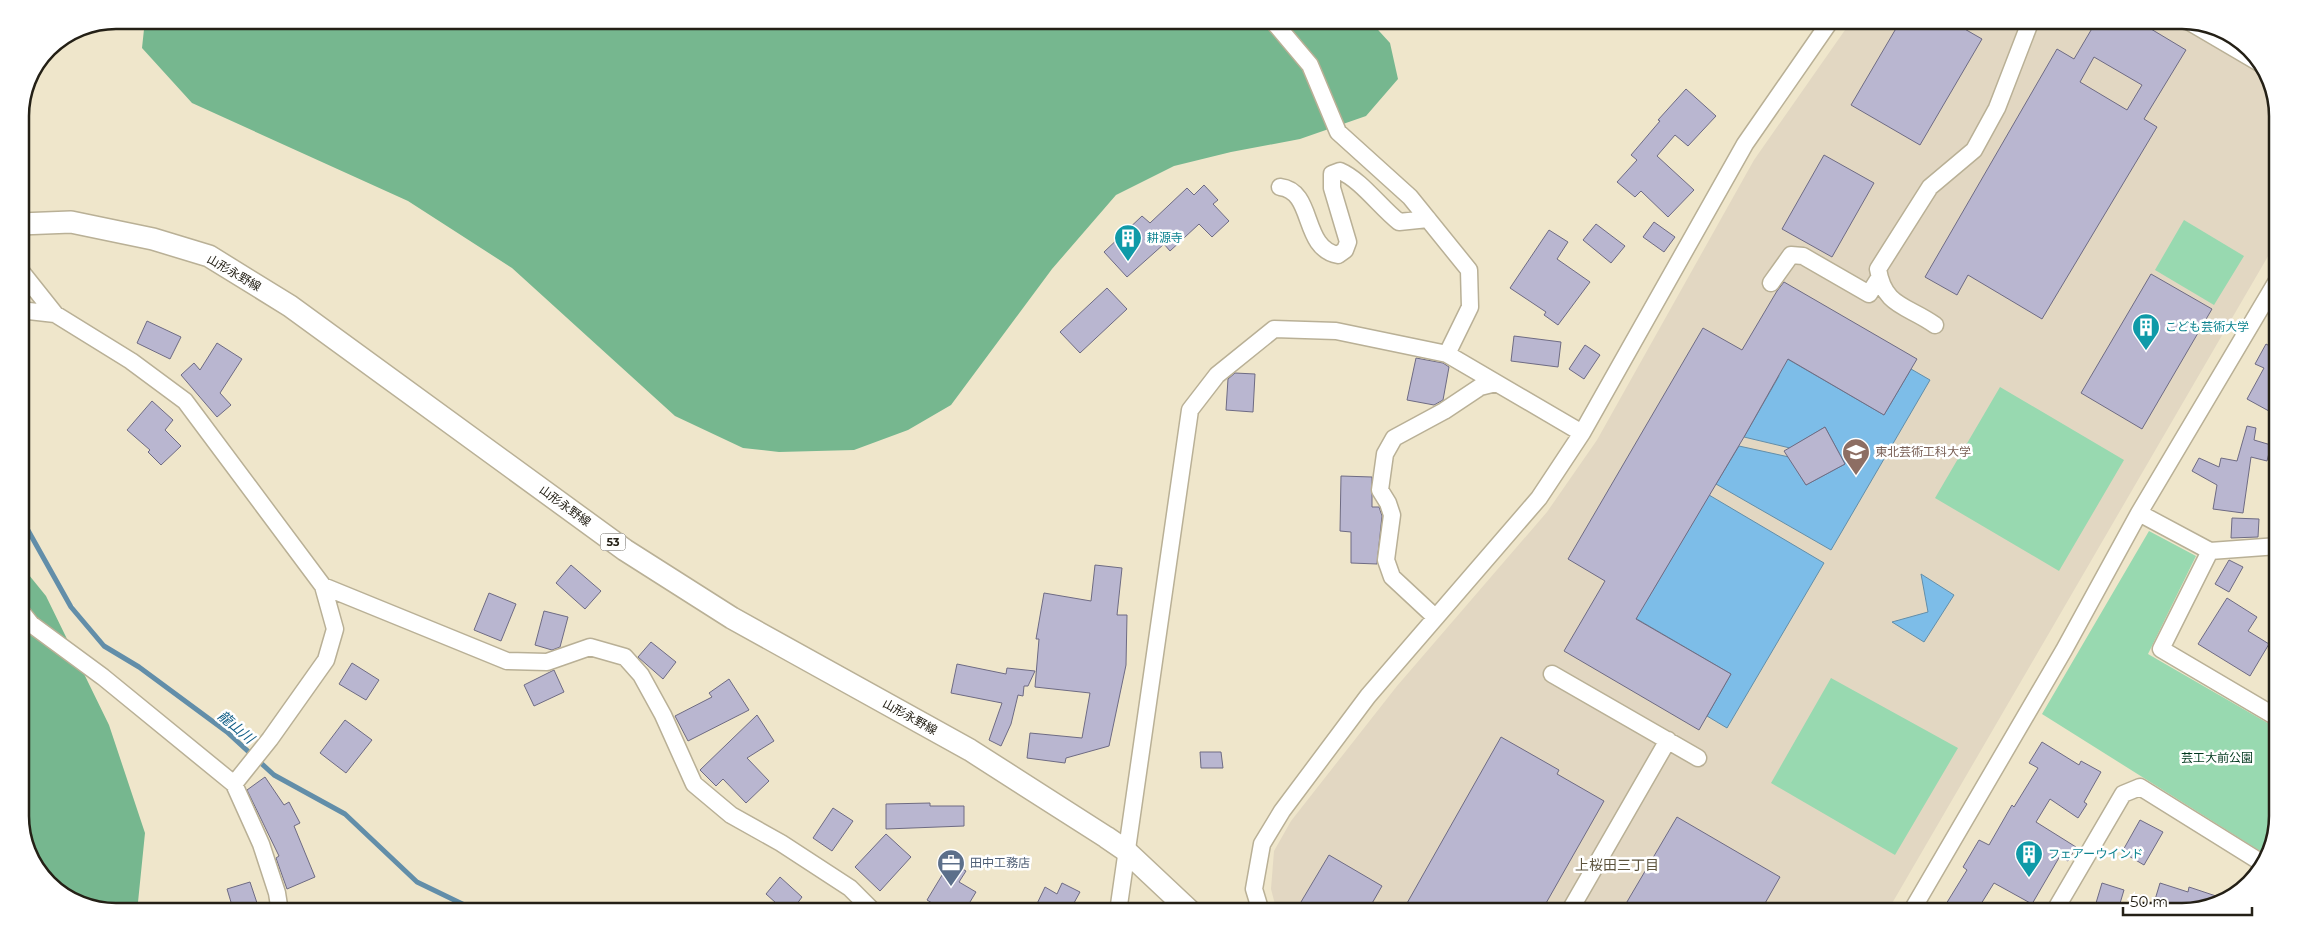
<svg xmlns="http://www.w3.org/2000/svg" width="2298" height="932" font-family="Montserrat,'Noto Sans JP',sans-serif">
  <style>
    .education { fill: #e2d7c2 }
    .green { fill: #98d9b0 }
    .forest { fill: #76b78f }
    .water { fill: #7dbde8; stroke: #628ea9 }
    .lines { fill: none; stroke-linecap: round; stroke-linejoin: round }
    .stream { stroke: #628ea9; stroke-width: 5 }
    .building { fill: #b9b6d0; stroke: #6e6b83; fill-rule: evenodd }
    .minor-casing { stroke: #b9b096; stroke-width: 19 }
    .major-casing { stroke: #b9b096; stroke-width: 24 }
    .minor { stroke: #fff; stroke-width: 16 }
    .major { stroke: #fff; stroke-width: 21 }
    .labels { text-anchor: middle; stroke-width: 5; stroke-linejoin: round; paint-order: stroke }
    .shield { fill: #fff; stroke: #66635c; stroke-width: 1 }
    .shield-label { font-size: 11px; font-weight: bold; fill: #242016 }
    .culture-label { font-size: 12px; fill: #0d838f; stroke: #fff; text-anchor: start }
    .street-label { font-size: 12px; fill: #242016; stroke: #fff }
    .education-label { font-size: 12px; fill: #785e54; stroke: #fff; text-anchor: start }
    .park-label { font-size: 12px; fill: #00371d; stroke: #fff }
    .service-label { font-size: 12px; fill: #4e5e75; stroke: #fff; text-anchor: start }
    .water-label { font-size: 14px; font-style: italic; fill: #105d86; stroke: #fff }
    .neighbourhood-label { font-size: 14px; fill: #5d543e; stroke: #fff }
    .rim { fill: none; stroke: #242016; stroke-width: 2.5 }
  </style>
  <rect width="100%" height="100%" fill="#efe6cb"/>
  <path class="education" d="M1852,20H2182L2218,27L2262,63L2278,110V239L1887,912H1277L1271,889L1274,851L1291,821L1397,686L1547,512L1597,440L1754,160Z"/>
  <path class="green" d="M2184,220L2244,256L2214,305L2155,270Z
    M2000,387L2124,460L2059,571L1935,498Z
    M2149,531L2196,556L2148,654L2278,729V816L2271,852L2268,856L2042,714Z
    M1831,678L1958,748L1895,855L1771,783Z"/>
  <path class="forest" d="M145,20H1369L1390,43L1398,79L1366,116L1300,139L1231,152L1174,166L1116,195L1052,269L951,405L908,430L854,450L779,452L743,448L675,416L512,268L408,201L192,103L142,48Z
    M20,564L46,596L109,725L145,833L137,912H116L80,905L40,874L20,822Z"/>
  <path class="water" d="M1765,346L1884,415L1911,369L1930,380L1831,550L1716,484L1739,446L1789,457L1806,485L1845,464L1825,427L1790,448L1744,437L1779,376Z
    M1709,495L1824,563L1727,728L1707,716L1731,674L1613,605L1647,600Z
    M1921,574L1954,595L1924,642L1892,622L1928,612Z"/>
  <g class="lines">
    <path class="stream" d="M20,516L71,607L104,646L139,667L227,732L274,775L345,814L417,882L479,912"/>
  </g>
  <path class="building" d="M1901,20H1949L1982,39L1920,145L1851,105Z
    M2097,20H2136L2186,50L2144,119L2157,127L2042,319L1968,275L1957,295L1925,277L2057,49L2074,59ZM2094,57L2142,85L2127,110L2080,82Z
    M1686,89L1716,116L1688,146L1675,135L1657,156L1694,190L1668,217L1641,191L1635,197L1617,182L1637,160L1631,155L1660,121L1658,120Z
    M1824,155L1874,183L1832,257L1782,229Z
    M1204,185L1218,200L1213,204L1229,221L1212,237L1199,224L1170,251L1164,244L1127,277L1104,252L1142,216L1150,223L1187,188L1194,195Z
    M1654,222L1675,237L1664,252L1643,237Z
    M1596,224L1625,246L1611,263L1583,240Z
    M1549,230L1568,242L1557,259L1590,282L1558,325L1544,315L1546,312L1510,288Z
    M2151,274L2212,309L2142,429L2081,393Z
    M1784,282L1917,359L1884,415L1788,359L1744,437L1636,619L1731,674L1699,730L1564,651L1605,581L1568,559L1703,328L1742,350L1777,291Z
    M1107,288L1127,309L1080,353L1060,332Z
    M147,321L181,337L170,359L137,343Z
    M1514,336L1561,342L1558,367L1511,361Z
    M217,343L242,359L220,393L231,405L217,417L181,375L194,363L200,370Z
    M2266,344L2275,349L2278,344V416L2247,399L2264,368L2255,364Z
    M1585,345L1600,355L1584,379L1569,369Z
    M1416,358L1443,363L1449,367L1443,400L1434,405L1407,400Z
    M1235,373L1255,374L1253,412L1226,410L1228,379Z
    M152,401L173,420L165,430L181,446L161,465L148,452L150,450L127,430Z
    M2247,426L2256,428L2254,440L2271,445L2267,461L2251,457L2243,513L2213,509L2217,485L2192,471L2199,458L2219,467L2221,458L2237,461Z
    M1825,427L1845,464L1806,485L1784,451Z
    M1341,476L1372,477V507H1379L1382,516L1377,564L1351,563V532L1340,531Z
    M2232,518L2259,519L2258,537L2231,538Z
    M2229,560L2243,567L2229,592L2215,584Z
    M571,565L601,591L585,609L556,583Z
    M1095,565L1122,568L1117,615H1127L1126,665L1109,746L1066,758L1065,763L1027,758L1030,733L1082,738L1090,693L1035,687L1039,639H1036L1044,593L1091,601Z
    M489,593L516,604L501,641L474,630Z
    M2227,598L2257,617L2248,631L2269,644L2250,676L2198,644Z
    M544,611L568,617L560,647L552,650L535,645Z
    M651,642L676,662L663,679L638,657Z
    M352,663L379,680L366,700L339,684Z
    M957,664L1006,674L1007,668L1035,671L1028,686H1024L1023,696L1018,695L1011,724L1001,746L989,740L1002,703L951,693Z
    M554,670L564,692L534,706L524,685Z
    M729,679L749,710L688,741L675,716L712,697L709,693Z
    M757,715L774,741L747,758L769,781L746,803L723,779L716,786L700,770Z
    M345,720L372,740L346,773L320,753Z
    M1501,737L1559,770L1557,774L1604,801L1541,912H1402Z
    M2042,742L2079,765L2081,761L2101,772L2084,802L2087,804L2078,818L2050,799L2036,822L2076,847L2068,861L2060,856L2032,904L1994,883L1976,912H1959L1946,904L1967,870L1963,867L1979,840L1989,845L2012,805L2014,807L2038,768L2029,763Z
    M1200,752H1221L1223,768H1201Z
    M265,777L284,805L289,802L300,823L294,826L315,877L287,889L276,858L279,856L247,790Z
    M930,803V806H964V826L886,829V804Z
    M833,808L853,821L832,851L813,838Z
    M1677,817L1780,877L1760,912H1621Z
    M2140,820L2163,832L2144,865L2122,852Z
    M886,834L911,857L880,891L855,867Z
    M1329,855L1382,886L1367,912H1295Z
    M950,862L966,871L959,882L976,892L964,912H947L927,900Z
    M780,877L802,897L791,912H786L766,894Z
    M250,882L260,912H234L227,889Z
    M1062,883L1080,892L1069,912H1033L1045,887L1057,894Z
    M2102,883L2124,890L2118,910L2096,903Z
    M2160,883L2188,892L2189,887L2225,899L2182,912L2154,903Z"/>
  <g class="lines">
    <g class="minor-casing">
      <path id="minor" d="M1272,20L1310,65L1338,132L1410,197L1469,270L1470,307L1447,354
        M2188,21L2263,65
        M1280,187C1315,191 1301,248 1338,255L1345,250L1348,242L1332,188V174L1340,171C1361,180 1380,207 1399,222L1428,219
        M20,270L55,314L131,361L185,401L323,586L335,629L326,660L270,739L234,784
        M1771,283L1791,255L1803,256L1869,294L1879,278
        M20,310L55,314
        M1935,325C1907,305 1884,307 1878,269L1930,187L1974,150L1997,108L2031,20
        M2139,513L2210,551L2278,546
        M2210,551L2161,649L2278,718
        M323,586L507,661L547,662L590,647L625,657L641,675L663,715L694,784L731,815L781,843L850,888L874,912
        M20,610L31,624L103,677L234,784L261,844L277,893L280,912
        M1435,617L1392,577L1386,560L1392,515L1388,503L1380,490L1385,454L1394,438L1444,411L1480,387L1496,383
        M1552,674L1698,758
        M1118,912L1190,410L1217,375L1274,329L1336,331L1447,354L1582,433
        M1261,912L1254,889L1262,844L1282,811L1368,696L1539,498L1582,433L1745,144L1831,20
        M1569,912L1668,740
        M1911,912L2064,650L2139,513L2278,279
        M2054,912L2123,794L2140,787L2262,863"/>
    </g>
    <g class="major-casing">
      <path id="major" d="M20,224L71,222L153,239L209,256L290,306L625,550L732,618L970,750L1106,837L1125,850L1191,912"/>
    </g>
    <use href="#minor" class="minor"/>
    <use href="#major" class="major"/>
  </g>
  <defs>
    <g id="building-pin" transform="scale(1.4375)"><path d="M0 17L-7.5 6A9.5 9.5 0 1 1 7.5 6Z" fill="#0f9aa8" stroke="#fff"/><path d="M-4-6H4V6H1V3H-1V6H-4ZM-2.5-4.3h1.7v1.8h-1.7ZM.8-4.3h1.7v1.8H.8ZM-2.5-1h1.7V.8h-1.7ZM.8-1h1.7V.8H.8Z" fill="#fff"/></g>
    <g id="school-pin" transform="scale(1.4375)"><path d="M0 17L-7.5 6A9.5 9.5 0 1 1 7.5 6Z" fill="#8d6e63" stroke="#fff"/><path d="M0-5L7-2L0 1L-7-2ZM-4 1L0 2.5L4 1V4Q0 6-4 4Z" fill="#fff"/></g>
    <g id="office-pin" transform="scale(1.4375)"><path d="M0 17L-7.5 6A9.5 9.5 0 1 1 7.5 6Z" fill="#5c6f8a" stroke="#fff"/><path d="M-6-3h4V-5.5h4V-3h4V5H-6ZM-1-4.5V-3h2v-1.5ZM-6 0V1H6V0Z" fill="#fff"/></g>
  </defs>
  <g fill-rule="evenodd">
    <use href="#building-pin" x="1128" y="238"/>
    <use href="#building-pin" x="2146" y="327"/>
    <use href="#school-pin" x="1856" y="452"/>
    <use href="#building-pin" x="2029" y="854"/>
    <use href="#office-pin" x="951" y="863"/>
  </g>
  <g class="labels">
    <rect class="shield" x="600.5" y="533.5" width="25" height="17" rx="4"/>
    <g class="shield-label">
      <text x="613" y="546">53</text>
    </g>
    <g class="culture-label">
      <text x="1147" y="242">耕源寺</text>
      <text x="2165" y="331">こども芸術大学</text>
      <text x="2048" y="858">フェアーウインド</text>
    </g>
    <g class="street-label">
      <text transform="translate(234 273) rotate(30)" y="4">山形永野線</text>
      <text transform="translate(565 506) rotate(36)" y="4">山形永野線</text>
      <text transform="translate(910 717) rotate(29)" y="4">山形永野線</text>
    </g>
    <g class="education-label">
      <text x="1875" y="456">東北芸術工科大学</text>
    </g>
    <g class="park-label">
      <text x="2217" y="762">芸工大前公園</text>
    </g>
    <g class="service-label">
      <text x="970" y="867">田中工務店</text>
    </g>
    <g class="water-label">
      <text transform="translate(236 727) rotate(40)" y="5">龍山川</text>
    </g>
    <g class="neighbourhood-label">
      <text x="1617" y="870">上桜田三丁目</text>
    </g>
  </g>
  <path d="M0 0H2298V932H0ZM116 29H2182A87 87 0 0 1 2269 116V816A87 87 0 0 1 2182 903H116A87 87 0 0 1 29 816V116A87 87 0 0 1 116 29Z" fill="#fff" fill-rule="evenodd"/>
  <path class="rim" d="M116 29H2182A87 87 0 0 1 2269 116V816A87 87 0 0 1 2182 903H116A87 87 0 0 1 29 816V116A87 87 0 0 1 116 29Z"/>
  <path d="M2123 907v8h129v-8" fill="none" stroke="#242016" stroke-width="2.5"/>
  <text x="2130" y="907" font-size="15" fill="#242016" stroke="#ffffff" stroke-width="4" paint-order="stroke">50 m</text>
</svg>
